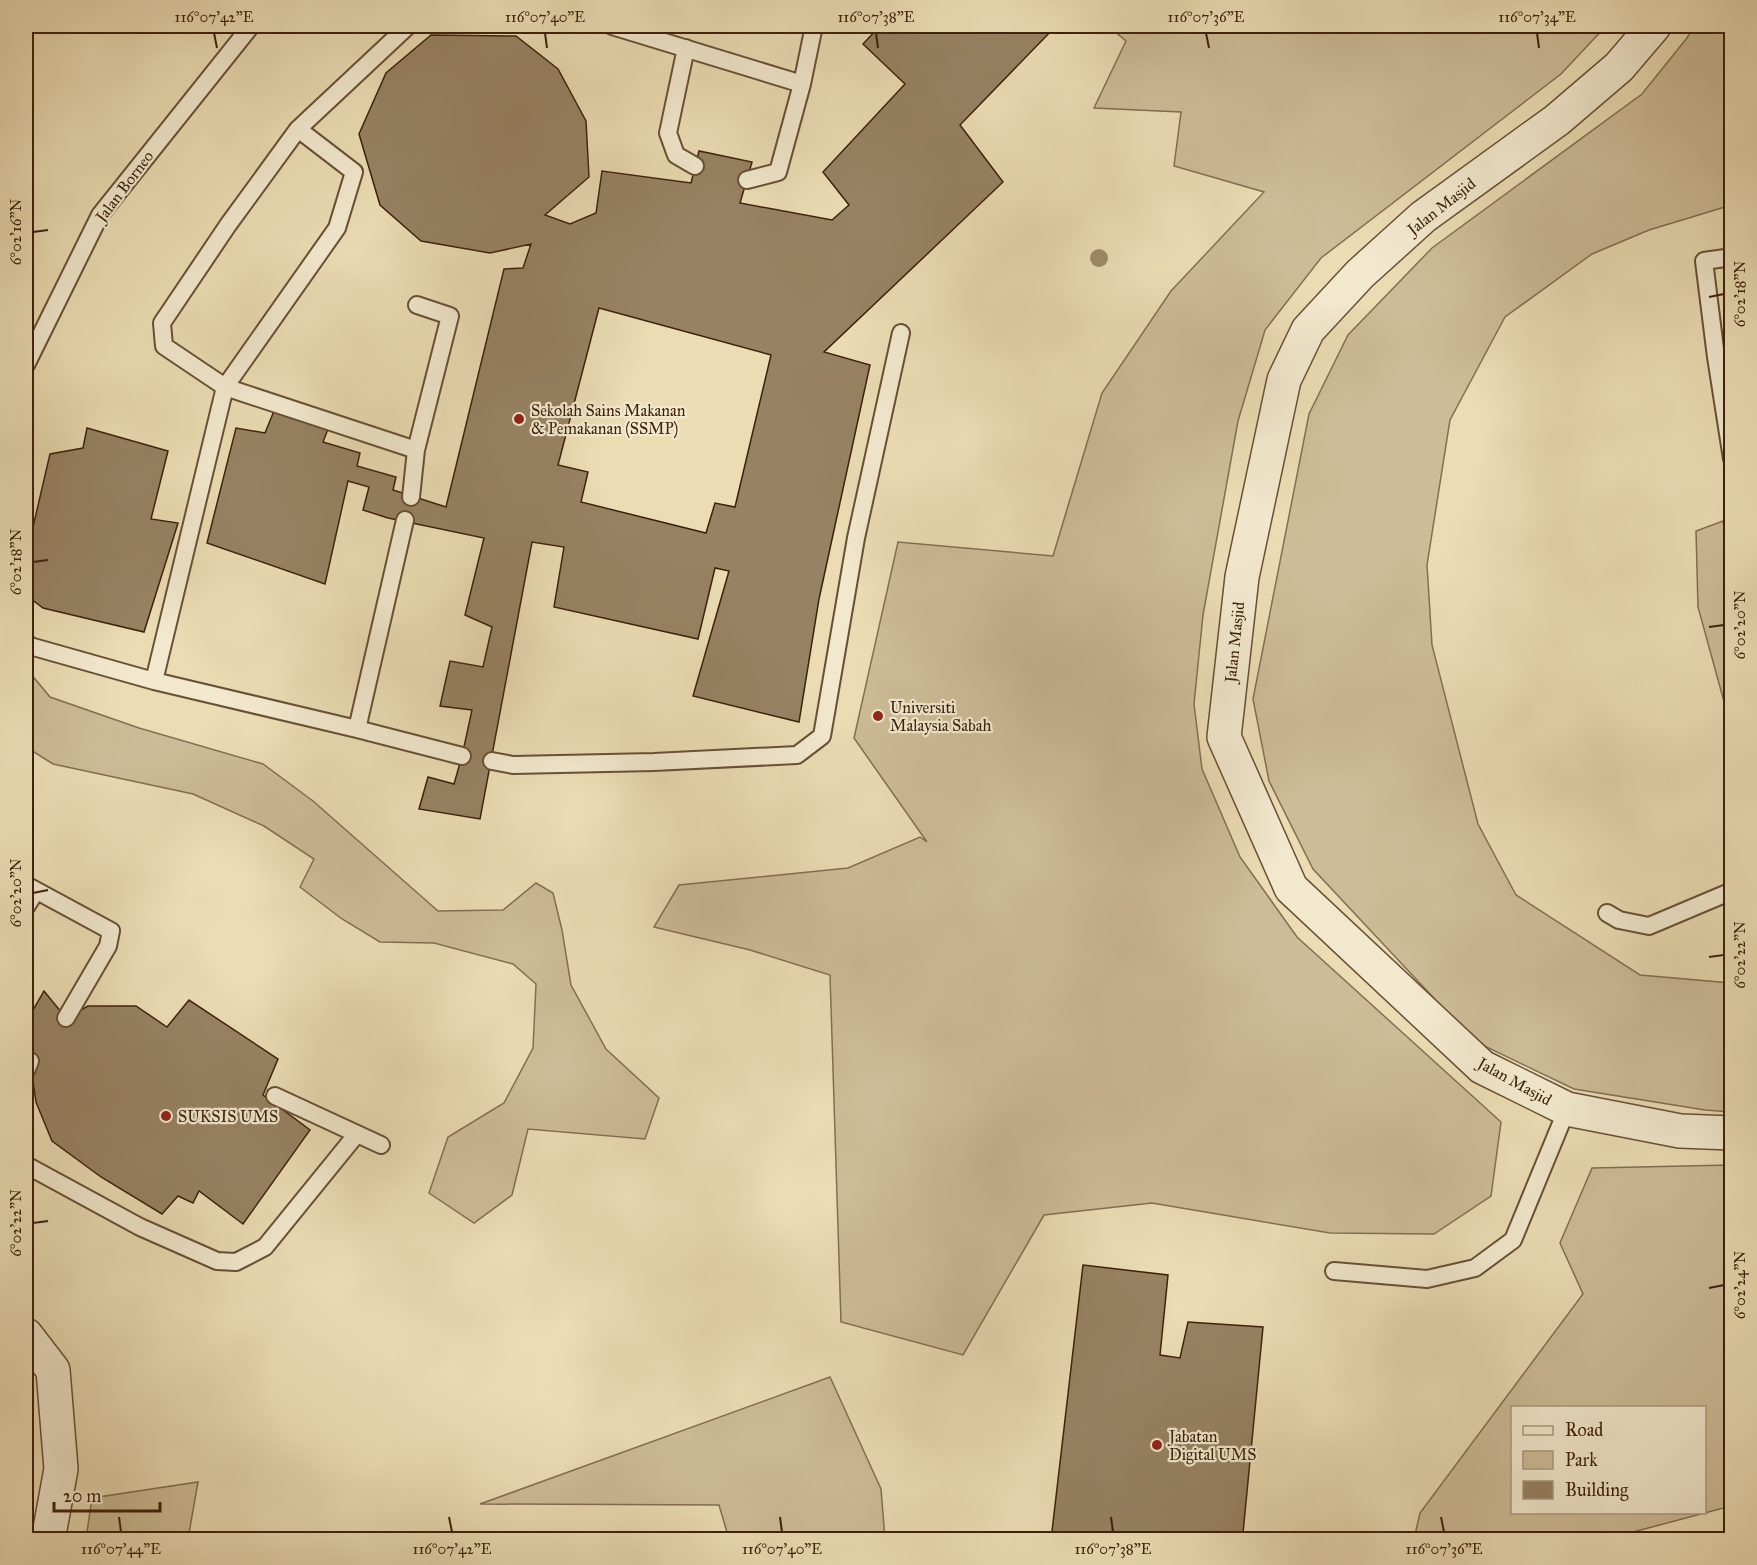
<svg xmlns="http://www.w3.org/2000/svg" width="1757" height="1565" font-family="'IM FELL Great Primer',serif">
  <style>
    .green { fill: #cdbc97; stroke: #856e52; stroke-width: 1.5; fill-rule: evenodd }
    .building { fill: #978263; stroke: #3d210c; stroke-width: 1.5; fill-rule: evenodd }
    .lines { fill: none; stroke-linecap: round; stroke-linejoin: round }
    .lane-casing { stroke: #685036; stroke-width: 20 }
    .street-casing { stroke: #685036; stroke-width: 36 }
    .lane { stroke: #f2e8ce; stroke-width: 16 }
    .street { stroke: #f2e8ce; stroke-width: 33 }
    .tree { fill: #9f8b6a }
    .ticks { fill: none; stroke: #3d210c; stroke-width: 2 }
    .poi-dot { fill: #8f2418; stroke: #f2e8ce; stroke-width: 2 }
    .labels { text-anchor: middle; stroke-width: 4.5; stroke-linejoin: round; paint-order: stroke }
    .street-label { font-size: 16px; fill: #3d210c; stroke: #f2e8ce }
    .poi-label { font-size: 16px; fill: #3d210c; stroke: #f2e8ce; text-anchor: start }
    .neatline { fill: none; stroke: #3d210c; stroke-width: 2 }
    .ticks-label { font-size: 15px; text-anchor: middle; fill: #3d210c }
  </style>
  <rect width="100%" height="100%" fill="#ebdcb3"/>
  <filter id="stains"><feTurbulence type="fractalNoise" baseFrequency=".00333" numOctaves="4"/><feColorMatrix values="0 0 0 0 .2 0 0 0 0 .09 0 0 0 0 .02 0 0 0 .5 -.17"/></filter>
  <radialGradient id="worn" r=".72"><stop offset=".6" stop-color="#630" stop-opacity="0"/><stop offset="1" stop-color="#630" stop-opacity=".3"/></radialGradient>
  <path class="green" d="M1108,26H1606L1561,74L1321,258L1265,330L1238,421L1203,615L1194,704L1202,769L1240,857L1297,937L1501,1122L1491,1196L1434,1234L1330,1233L1152,1203L1044,1215L963,1355L841,1322L830,975L750,950L654,927L679,885L848,868L920,837L927,842L854,738L898,542L1053,556L1102,393L1171,291L1264,192L1174,166L1181,112L1094,108L1126,41Z
    M1694,26H1731V207H1725L1649,230L1592,254L1505,317L1450,420L1427,565L1432,645L1478,824L1516,895L1640,975L1731,983V1112L1705,1110L1574,1089L1474,1041L1313,869L1269,781L1253,699L1309,414L1348,335L1432,248L1642,94L1687,38Z
    M1723,521L1732,562L1731,727L1698,607L1696,531Z
    M26,668L50,697L139,728L263,764L313,801L438,911L503,910L536,883L553,893L562,930L571,985L606,1049L659,1098L645,1139L528,1129L512,1195L474,1223L429,1193L448,1137L504,1103L533,1048L536,984L513,964L434,943L380,942L342,919L300,887L314,859L264,826L193,794L53,764L26,747Z
    M1731,1165V1506L1622,1535L1620,1539H1414L1420,1513L1583,1294L1560,1243L1592,1168ZM1512,1408H1704V1512H1512Z
    M830,1377L881,1489L885,1539H729L719,1505L480,1504Z
    M198,1482L188,1539H86L92,1498Z"/>
  <path class="building" d="M880,26H1056L960,125L1003,182L824,352L870,365L819,599L799,722L693,696L729,571L715,568L698,639L554,607L564,547L532,542L480,819L419,809L428,777L454,784L462,756L472,710L440,706L450,661L483,667L492,627L465,615L484,538L388,518L363,510L369,487L348,481L325,584L207,543L236,428L265,433L274,411L328,429L323,442L360,453L357,466L396,477L393,490L446,507L504,269L523,268L531,244L490,253L421,241L380,205L359,134L386,73L431,35L516,36L558,69L586,121L589,177L545,215L570,224L596,213L602,171L691,183L699,151L752,162L740,203L832,220L849,205L823,172L905,84L863,44ZM599,308L771,355L735,507L715,503L706,533L581,502L588,472L558,465Z
    M87,428L168,451L151,519L178,523L144,632L43,608L26,595V557L50,454L83,448Z
    M44,991L66,1018L88,1006H136L167,1027L189,1000L278,1059L263,1095L310,1130L243,1224L199,1191L193,1203L178,1196L162,1214L101,1177L52,1141L36,1102L30,1061L26,1056V1022Z
    M1083,1265L1168,1275L1160,1355L1180,1358L1188,1322L1263,1327L1243,1533L1268,1537L1267,1540H1051Z"/>
  <g class="lines">
    <g class="lane-casing">
      <path id="lane" d="M408,26L298,129L228,225L162,323L164,346L225,387L416,450L450,316L417,305
        M612,26L802,84
        M686,48L668,133L676,155L695,166
        M747,180L778,172L802,84L814,26
        M1732,257L1704,261L1716,357L1732,459
        M26,365L100,215L251,26
        M411,497L416,450
        M26,642L30,646L154,681L357,729L462,756
        M154,681L225,387L337,228L354,172L298,129
        M357,729L405,520
        M492,761L513,765L654,762L797,755L822,736L856,538L901,333
        M26,885L111,931L108,946L66,1018
        M26,907L36,891
        M1607,913L1619,920L1649,926L1732,891
        M26,1071L30,1061
        M275,1096L381,1145
        M26,1165L140,1227L217,1261L236,1262L265,1247L356,1135
        M1334,1271L1427,1279L1475,1268L1513,1240L1567,1109"/>
    </g>
    <g class="street-casing">
      <path id="street" d="M1654,26L1619,67L1557,120L1423,217L1360,274L1308,330L1284,380L1242,577L1224,737L1291,888L1482,1067L1567,1109L1680,1131L1732,1133
        M26,1335L53,1370L61,1469L48,1540"/>
    </g>
    <use href="#lane" class="lane"/>
    <use href="#street" class="street"/>
  </g>
  <circle class="tree" cx="1099" cy="258" r="9"/>
  <path class="ticks" d="M214,33L217,48M545,33L547,48M876,33L878,48M1206,33L1209,48M1537,33L1539,48M33,232L48,230M1709,297L1724,294M33,562L48,560M1709,627L1724,625M33,893L48,890M1709,957L1724,955M33,1223L48,1221M1709,1288L1724,1285M119,1517L121,1532M449,1517L452,1532M780,1517L782,1532M1111,1517L1113,1532M1441,1517L1444,1532"/>
  <g class="poi-dot">
    <circle cx="519" cy="419" r="6"/>
    <circle cx="878" cy="716" r="6"/>
    <circle cx="166" cy="1116" r="6"/>
    <circle cx="1157" cy="1445" r="6"/>
  </g>
  <g class="labels">
    <g class="street-label">
      <text transform="translate(124 186) rotate(-53)" y="6">Jalan Borneo</text>
      <text transform="translate(1441 206) rotate(-38)" y="6">Jalan Masjid</text>
      <text transform="translate(1234 642) rotate(-84)" y="6">Jalan Masjid</text>
      <text transform="translate(1515 1081) rotate(29)" y="6">Jalan Masjid</text>
    </g>
    <g class="poi-label">
      <text x="531" y="416">Sekolah Sains Makanan<tspan x="531" dy="18">&amp; Pemakanan (SSMP)</tspan></text>
      <text x="890" y="713">Universiti<tspan x="890" dy="18">Malaysia Sabah</tspan></text>
      <text x="178" y="1122">SUKSIS UMS</text>
      <text x="1169" y="1442">Jabatan<tspan x="1169" dy="18">Digital UMS</tspan></text>
    </g>
  </g>
  <rect width="1757" height="1565" fill="none" stroke="#ebdcb3" stroke-width="66"/>
  <rect x="1511" y="1406" width="195" height="108" fill="#f2e8ce" stroke="#aa9880" stroke-width="1.5"/>
  <rect x="1523" y="1426" width="30" height="9" fill="#f2e8ce" stroke="#aa9880" stroke-width="1.5"/>
  <text x="1565" y="1436" font-size="18" fill="#3d210c">Road</text>
  <rect x="1523" y="1451" width="30" height="18" fill="#cdbc97" stroke="#aa9880" stroke-width="1.5"/>
  <text x="1565" y="1466" font-size="18" fill="#3d210c">Park</text>
  <rect x="1523" y="1481" width="30" height="18" fill="#978263" stroke="#aa9880" stroke-width="1.5"/>
  <text x="1565" y="1496" font-size="18" fill="#3d210c">Building</text>
  <path d="M54 1502v9h106v-9" fill="none" stroke="#3d210c" stroke-width="3"/>
  <text x="63" y="1502" font-size="18" fill="#3d210c" stroke="#f2e8ce" stroke-width="4.5" paint-order="stroke">20 m</text>
  <rect x="33" y="33" width="1691" height="1499" class="neatline"/>
  <g class="ticks-label">
    <text x="214" y="22">116°07'42"E</text>
    <text x="545" y="22">116°07'40"E</text>
    <text x="876" y="22">116°07'38"E</text>
    <text x="1206" y="22">116°07'36"E</text>
    <text x="1537" y="22">116°07'34"E</text>
    <text transform="translate(16 232) rotate(-90)" y="5">6°02'16"N</text>
    <text transform="translate(1740 294) rotate(-90)" y="5">6°02'18"N</text>
    <text transform="translate(16 562) rotate(-90)" y="5">6°02'18"N</text>
    <text transform="translate(1740 625) rotate(-90)" y="5">6°02'20"N</text>
    <text transform="translate(16 893) rotate(-90)" y="5">6°02'20"N</text>
    <text transform="translate(1740 955) rotate(-90)" y="5">6°02'22"N</text>
    <text transform="translate(16 1223) rotate(-90)" y="5">6°02'22"N</text>
    <text transform="translate(1740 1285) rotate(-90)" y="5">6°02'24"N</text>
    <text x="121" y="1554">116°07'44"E</text>
    <text x="452" y="1554">116°07'42"E</text>
    <text x="782" y="1554">116°07'40"E</text>
    <text x="1113" y="1554">116°07'38"E</text>
    <text x="1444" y="1554">116°07'36"E</text>
  </g>
  <rect width="100%" height="100%" filter="url(#stains)"/>
  <rect width="100%" height="100%" fill="url(#worn)"/>
</svg>
